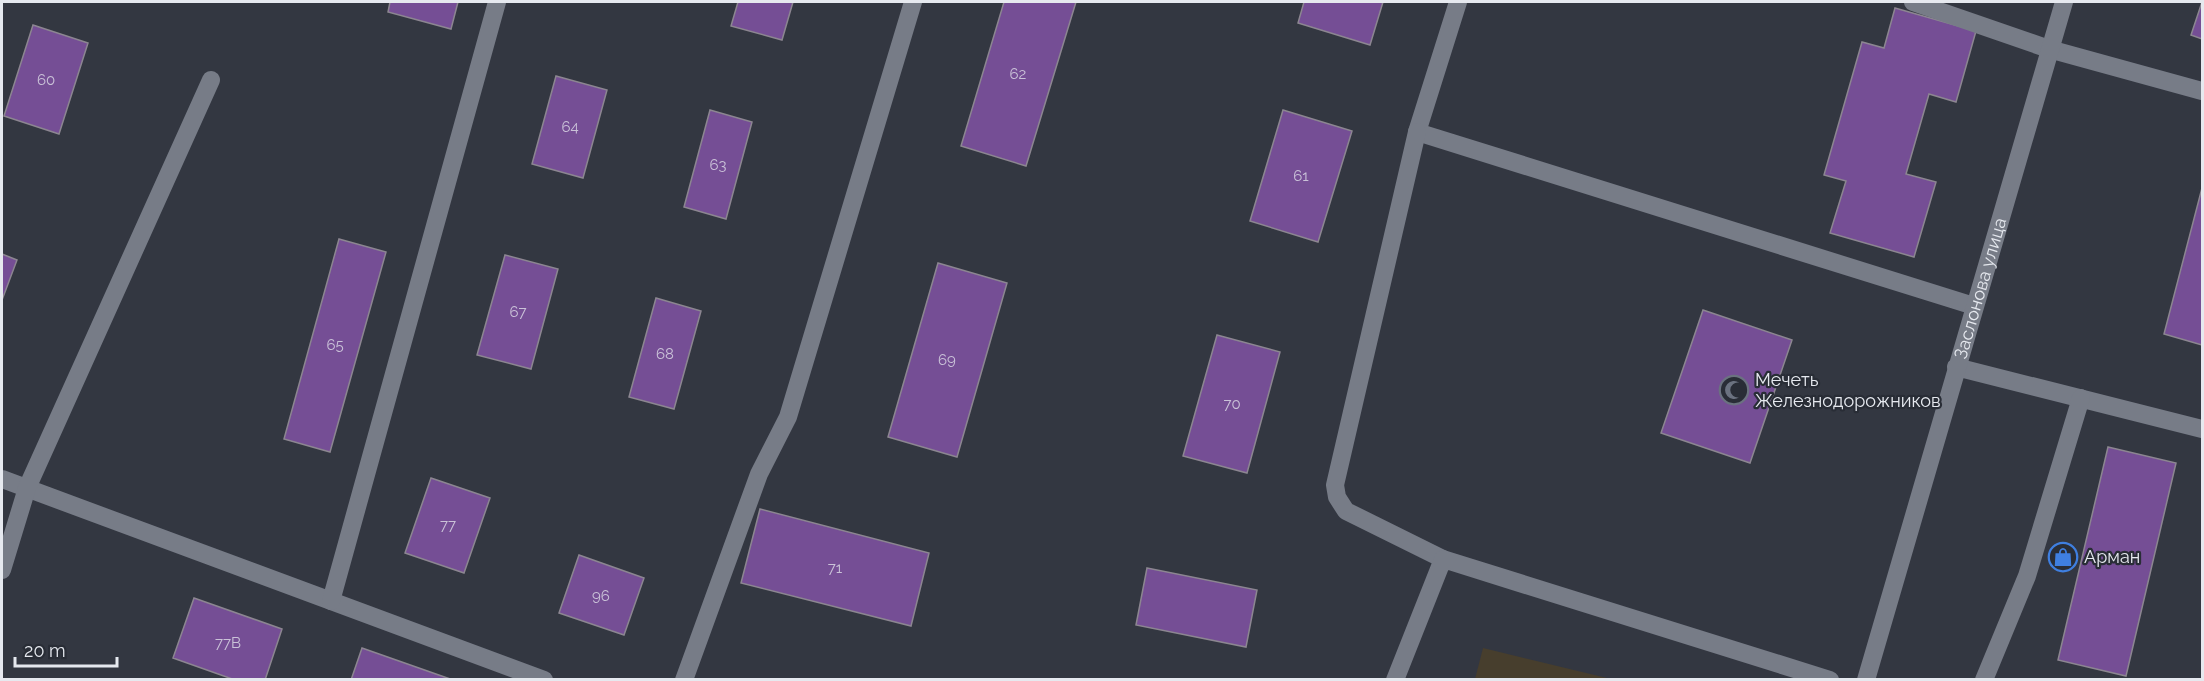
<svg xmlns="http://www.w3.org/2000/svg" width="2204" height="681" font-family="Raleway,sans-serif">
  <style>
    .commercial { fill: #473e2d }
    .building { fill: #754e95; stroke: #8c8691; stroke-width: 1.5 }
    .lines { fill: none; stroke-linecap: round; stroke-linejoin: round }
    .minor { stroke: #777c87; stroke-width: 18 }
    .labels { text-anchor: middle; stroke-width: 4.5; stroke-linejoin: round; paint-order: stroke }
    .number-label { font-size: 15px; fill: #cac2d8 }
    .street-label { font-size: 18px; fill: #e6e9ef; stroke: #292d36 }
    .poi-label { font-size: 18px; fill: #e6e9ef; stroke: #292d36; text-anchor: start }
  </style>
  <rect width="100%" height="100%" fill="#333741"/>
  <path class="commercial" d="M1483,648L1611,679H1475Z"/>
  <path class="building" d="M390,2H458L451,29L388,12Z
    M738,2H793L782,40L731,26Z
    M1004,2H1076L1026,166L961,146Z
    M1304,2H1383L1370,45L1298,23Z
    M2202,2V39L2191,35Z
    M1895,8L1976,31L1956,102L1929,94L1906,174L1936,182L1914,257L1830,233L1846,181L1824,175L1862,42L1884,48Z
    M33,25L88,43L59,134L4,116Z
    M556,76L607,90L583,178L532,164Z
    M710,110L752,122L726,219L684,207Z
    M1283,110L1352,131L1318,242L1250,221Z
    M2202,188V345L2164,334Z
    M339,239L386,252L330,452L284,439Z
    M2,254L17,260L2,300Z
    M505,255L558,269L531,369L477,355Z
    M938,263L1007,283L957,457L888,437Z
    M656,298L701,311L674,409L629,397Z
    M1703,310L1792,340L1750,463L1661,433Z
    M1217,335L1280,352L1247,473L1183,456Z
    M2108,447L2176,463L2126,676L2058,660Z
    M431,478L490,498L464,573L405,553Z
    M760,509L929,553L911,626L741,583Z
    M579,555L644,578L624,635L559,613Z
    M1147,568L1257,590L1246,647L1136,625Z
    M194,598L282,629L265,680H235L173,658Z
    M362,648L453,680H351Z"/>
  <g class="lines">
    <g class="minor">
      <path d="M1458,2L1417,132L1974,306"/>
      <path d="M1913,2L2049,49L2202,91"/>
      <path d="M1417,132L1335,485L1337,497L1346,511L1443,559"/>
      <path d="M1956,367L2202,429"/>
      <path d="M2,479L544,680"/>
      <path d="M2,570L27,488L211,80"/>
      <path d="M331,601L497,2"/>
      <path d="M684,680L759,474L788,417L913,2"/>
      <path d="M1395,680L1443,559L1830,680"/>
      <path id="s1" d="M1866,680L2064,2"/>
      <path d="M1984,680L2027,576L2081,398"/>
    </g>
  </g>
  <defs>
    <g id="mosque-ring" transform="scale(1.5)"><circle r="9.5" fill="#292d36" stroke="#6b7280" stroke-width="1.5"/><path d="M3.5-4.9A6 6 0 1 0 3.5 4.9A5 5 0 1 1 3.5-4.9Z" fill="#6b7280"/></g>
    <g id="shop-ring" transform="scale(1.5)"><circle r="9.5" fill="#292d36" stroke="#3f7fe0" stroke-width="1.5"/><path d="M-5-2.5h2.3a2.7 3.5 0 0 1 5.4 0H5L5.5 6h-11ZM-1.5-2.5h3a1.5 2.3 0 0 0-3 0Z" fill="#3f7fe0"/></g>
  </defs>
  <g fill-rule="evenodd">
    <use href="#mosque-ring" x="1734" y="390"/>
    <use href="#shop-ring" x="2063" y="557"/>
  </g>
  <g class="labels">
    <g class="number-label">
      <text x="1018" y="79">62</text>
      <text x="46" y="85">60</text>
      <text x="570" y="132">64</text>
      <text x="718" y="170">63</text>
      <text x="1301" y="181">61</text>
      <text x="518" y="317">67</text>
      <text x="335" y="350">65</text>
      <text x="665" y="359">68</text>
      <text x="947" y="365">69</text>
      <text x="1232" y="409">70</text>
      <text x="448" y="530">77</text>
      <text x="835" y="573">71</text>
      <text x="601" y="601">96</text>
      <text x="228" y="648">77B</text>
    </g>
    <g class="street-label">
      <text dy="6" stroke="none"><textPath href="#s1" startOffset="408">Заслонова улица</textPath></text>
    </g>
    <g class="poi-label">
      <text x="1755" y="386">Мечеть<tspan x="1755" dy="21">Железнодорожников</tspan></text>
      <text x="2084" y="563">Арман</text>
    </g>
  </g>
  <rect width="2204" height="681" fill="none" stroke="#e6e9ef" stroke-width="6"/>
  <path d="M15 657v9h102v-9" fill="none" stroke="#e6e9ef" stroke-width="3"/>
  <text x="24" y="657" font-size="18" fill="#e6e9ef" stroke="#292d36" stroke-width="4.5" paint-order="stroke">20 m</text>
</svg>
